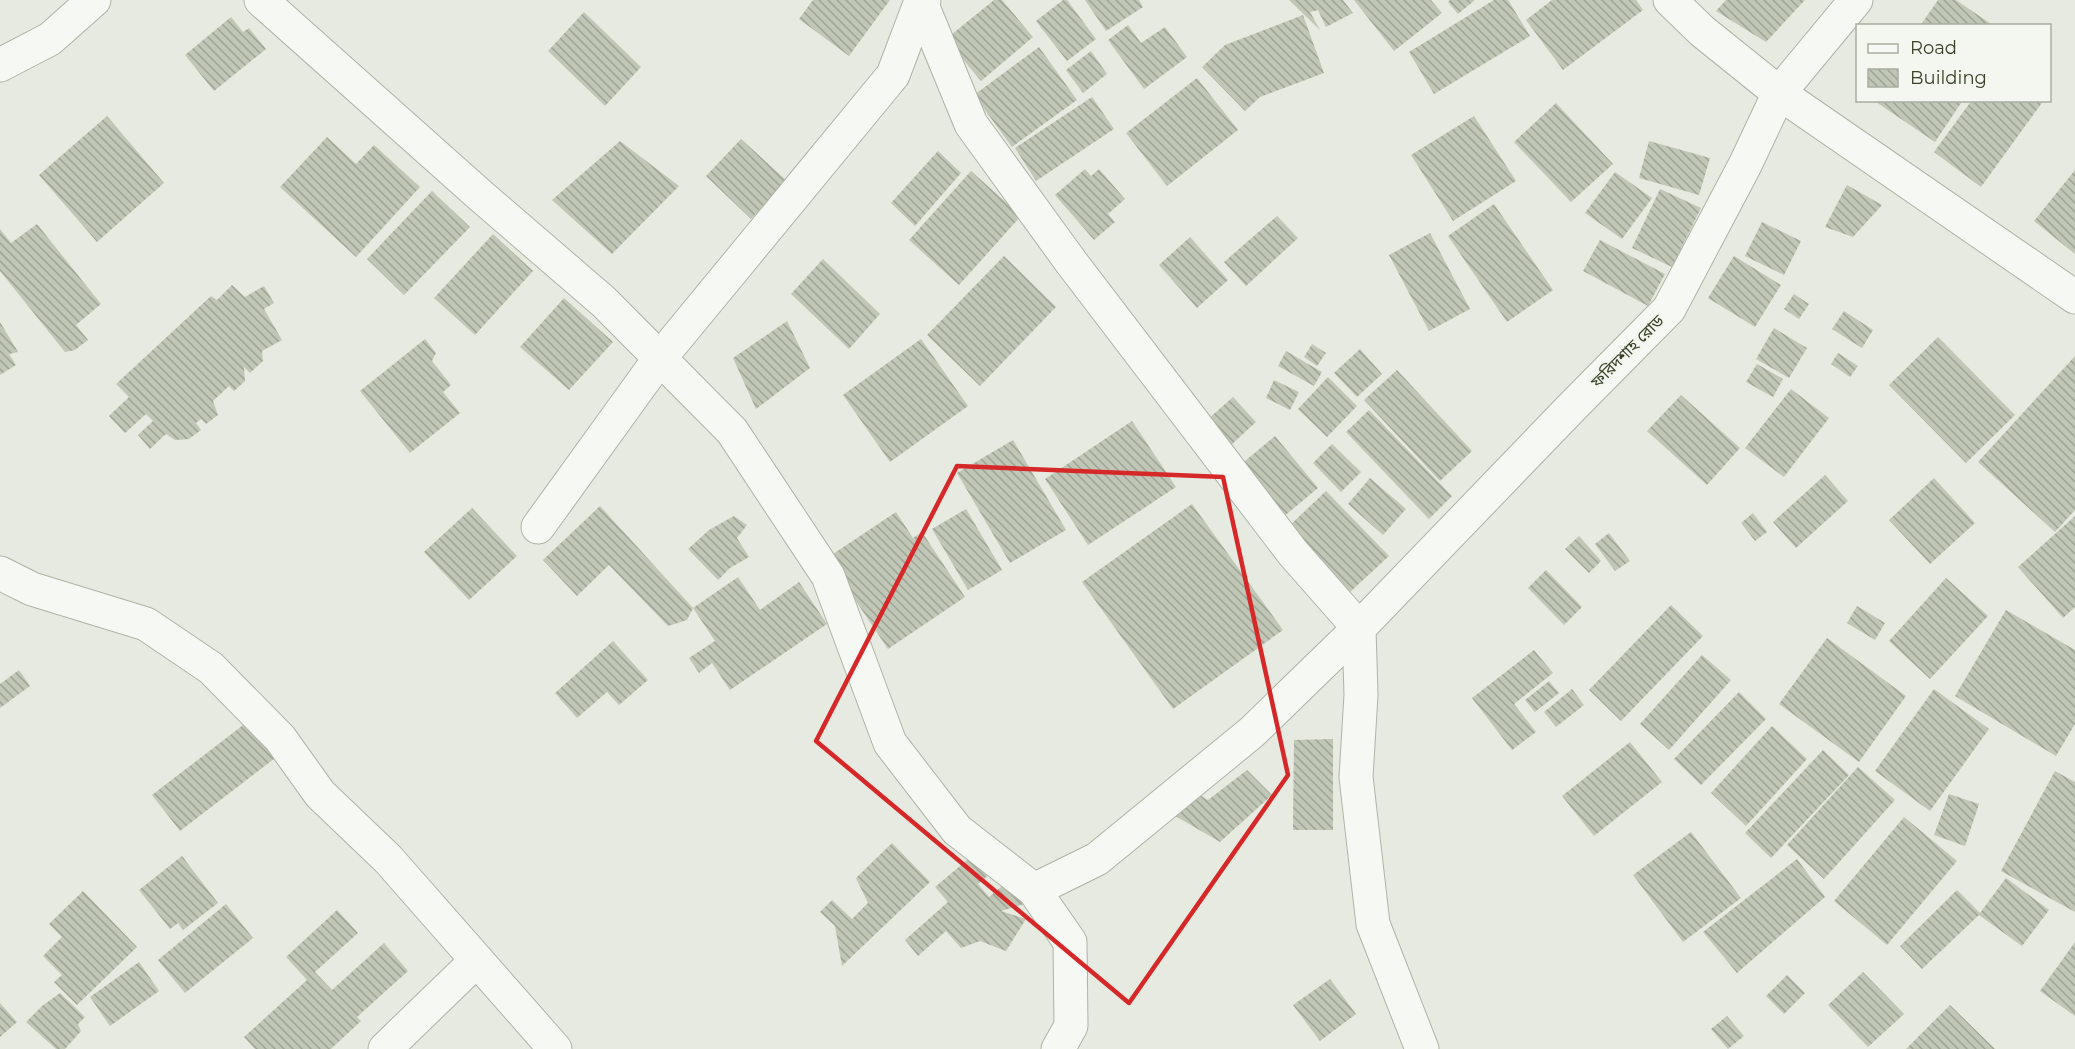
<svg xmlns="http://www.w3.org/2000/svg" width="2075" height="1049" font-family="Montserrat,'Noto Sans Bengali',sans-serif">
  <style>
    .building { fill: url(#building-back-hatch) }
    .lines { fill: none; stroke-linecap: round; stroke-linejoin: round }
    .minor-casing { stroke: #aeb4a5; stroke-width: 35 }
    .minor { stroke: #f6f8f3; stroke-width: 33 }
    .marked { fill: none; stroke: #d62828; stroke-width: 4.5; stroke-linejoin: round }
    .labels { text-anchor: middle; stroke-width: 6; stroke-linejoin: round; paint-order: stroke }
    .street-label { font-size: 16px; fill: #374228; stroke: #f4f7f0 }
  </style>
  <defs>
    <pattern id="building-back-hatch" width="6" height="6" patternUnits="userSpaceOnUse" patternTransform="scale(1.5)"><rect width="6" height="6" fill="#c0c7b7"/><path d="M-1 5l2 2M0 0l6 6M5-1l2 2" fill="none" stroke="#9da395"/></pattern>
  </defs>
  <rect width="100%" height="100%" fill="#e6eae0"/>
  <path class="building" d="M813,0H890L849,56L799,19Z
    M994,0H1002L1033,37L981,81L946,39Z
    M1063,0H1067L1096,39L1067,61L1036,21Z
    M1085,0H1139L1143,7L1106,31Z
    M1289,0H1343L1353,13L1326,27L1318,10L1310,12L1320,30Z
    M1354,0H1431L1442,13L1394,51Z
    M1450,0H1475L1458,14L1448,2Z
    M1494,0H1508L1530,36L1434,94L1409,52Z
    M1552,0H1636L1643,10L1563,70L1526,20Z
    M1726,0H1805L1766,42L1716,11Z
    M1938,0H1956L1994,26H1920Z
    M584,12L641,67L605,106L548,51Z
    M1303,15L1324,73L1260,97L1245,111L1202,67L1225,45Z
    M231,17L243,32L249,28L266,49L214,91L185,55Z
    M1128,25L1141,43L1165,27L1187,57L1144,89L1108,40Z
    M1039,47L1077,100L1012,147L974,95Z
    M1091,51L1107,74L1083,93L1066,70Z
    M1197,78L1238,130L1167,186L1126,133Z
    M1092,97L1114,129L1036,181L1015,148Z
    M1873,100H1963L1935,142Z
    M1972,100H2044L1981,187L1934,152Z
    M1556,103L1613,164L1571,202L1514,142Z
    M107,116L164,183L97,242L39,175Z
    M1474,116L1516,181L1453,221L1411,155Z
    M327,137L356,164L374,145L420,187L356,257L280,187Z
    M741,139L787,181L751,219L706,176Z
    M620,141L679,186L612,254L552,200Z
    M1649,141L1710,158L1699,195L1639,178Z
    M938,151L961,173L915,226L891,203Z
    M1085,169L1091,176L1099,169L1125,199L1108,214L1115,222L1094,240L1055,195Z
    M2075,170V254L2034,221Z
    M971,171L1021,216L959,285L909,240Z
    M1615,172L1652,198L1622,239L1585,213Z
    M1847,185L1882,205L1853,237L1825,227Z
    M1660,189L1701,208L1672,267L1632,248Z
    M432,191L470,227L404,295L367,259Z
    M1494,204L1553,290L1507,322L1448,236Z
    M1277,216L1298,238L1246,286L1224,262Z
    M1762,222L1801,241L1784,275L1745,256Z
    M37,224L101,304L76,325L88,340L75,350L65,352L0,271V229L11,243Z
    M1430,233L1470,309L1429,331L1389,255Z
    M493,234L533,271L475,335L434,298Z
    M1190,237L1228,280L1197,308L1159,265Z
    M1600,240L1665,274L1648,306L1583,271Z
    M1004,256L1056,307L980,386L927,335Z
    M1734,256L1781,285L1755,327L1708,298Z
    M823,259L880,314L849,349L791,294Z
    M232,285L245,297L264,286L274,303L264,309L282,340L262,351L263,361L250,373L244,367L245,381L234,391L229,386L213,401L218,415L206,424L201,419L196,423L201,430L189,439L175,440L166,434L150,449L138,435L153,421L146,414L125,433L109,416L129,397L116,384L211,296L217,300Z
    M1794,294L1809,304L1799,319L1784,309Z
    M564,298L613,342L569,390L520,347Z
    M1844,311L1873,330L1862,348L1832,329Z
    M787,321L810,368L756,409L733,358Z
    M0,322L18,352L9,354L16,365L0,375Z
    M1774,328L1807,348L1789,378L1756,359Z
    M1938,337L2015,415L1966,463L1889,385Z
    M425,339L436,353L432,361L451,385L443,392L460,413L410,453L360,391Z
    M921,339L968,406L890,462L843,395Z
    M1312,344L1326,353L1317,366L1304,357Z
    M1360,349L1382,374L1357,397L1334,373Z
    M1286,351L1322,372L1314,386L1278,366Z
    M1838,353L1858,366L1850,377L1831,364Z
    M2075,356V510L2055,532L1978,462Z
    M1757,364L1783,379L1773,397L1746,382Z
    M1397,370L1472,451L1440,481L1364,400Z
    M1328,377L1357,406L1327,437L1298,409Z
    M1274,380L1299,392L1290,410L1266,398Z
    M1791,389L1829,418L1784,477L1745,448Z
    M1681,395L1740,448L1707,485L1647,431Z
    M1233,397L1256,422L1230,446L1207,420Z
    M1369,410L1452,496L1429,519L1346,432Z
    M1132,421L1176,487L1088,545L1045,479Z
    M1275,436L1318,488L1282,518L1239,466Z
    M1013,440L1066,530L1010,563L957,473Z
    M1332,444L1361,472L1341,492L1313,463Z
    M1825,475L1848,501L1796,548L1773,522Z
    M1370,478L1406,509L1383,535L1348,504Z
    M1934,478L1975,523L1930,564L1889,520Z
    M1326,491L1389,556L1349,593L1286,529Z
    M1192,504L1283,630L1173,709L1082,582Z
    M600,506L693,608L687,620L668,626L609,565L577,596L543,560Z
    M472,508L517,556L469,600L424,552Z
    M966,509L1002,570L968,590L932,529Z
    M896,512L913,538L922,532L965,597L888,649L827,558Z
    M1753,513L1767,532L1755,541L1741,523Z
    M734,516L747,525L737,538L749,557L730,568L718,580L688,549L709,530Z
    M2075,516V607L2063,618L2018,567Z
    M1609,533L1630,561L1615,571L1595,544Z
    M1579,536L1601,561L1589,573L1565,549Z
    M1546,570L1582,607L1564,625L1528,588Z
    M738,577L760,610L799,582L827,624L730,690L712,663L699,673L689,658L715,641L693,608Z
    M1946,578L1988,616L1930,679L1889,641Z
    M1671,605L1703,636L1621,721L1589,690Z
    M1857,606L1885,623L1875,640L1847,623Z
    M2006,610L2075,650V724L2056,756L1955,696Z
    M1827,638L1906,696L1859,762L1779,704Z
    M613,641L648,680L619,705L607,692L577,718L555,693Z
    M1534,650L1553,673L1514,704L1536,732L1512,750L1472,698Z
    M1702,655L1731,680L1669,750L1640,724Z
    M19,670L30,686L0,708V684Z
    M1549,681L1559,693L1535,712L1525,700Z
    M1572,689L1584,705L1556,727L1544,712Z
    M1934,689L1989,729L1930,811L1875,771Z
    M1739,692L1766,719L1701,785L1674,759Z
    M251,719L279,755L180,831L152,795Z
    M1772,726L1807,759L1746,826L1711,793Z
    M1333,739V830H1293L1294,740Z
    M1630,742L1662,782L1594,836L1562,796Z
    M1823,750L1849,775L1771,858L1745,833Z
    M1858,767L1895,800L1824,879L1787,845Z
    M1247,770L1272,795L1220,842L1165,810L1190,789L1208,800Z
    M2055,771L2075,782V912L2001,871Z
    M1949,794L1979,804L1965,846L1934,835Z
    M1904,817L1957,861L1887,945L1834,901Z
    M1691,832L1741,898L1683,942L1633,875Z
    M892,843L930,882L842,966L835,926L820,912L832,900L852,919L868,903L856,878Z
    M182,856L218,903L183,930L178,923L170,929L139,890Z
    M972,856L994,870L978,884L989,897L1008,881L1027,903L1001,911L1026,919L1006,951L980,941L961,948L946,931L918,956L905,940L948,902L935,887Z
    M1797,859L1825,897L1737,973L1703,932Z
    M2006,878L2049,910L2022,946L1979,915L1922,969L1900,946L1957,890L1980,913Z
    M83,891L137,947L77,1005L54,982L62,975L43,956L62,937L49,924Z
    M226,904L253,938L185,993L158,960Z
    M337,910L358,933L315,972L332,990L384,943L408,971L357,1017L361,1021L331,1049H255L244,1037L307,980L286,957Z
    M2075,942V1016L2040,991Z
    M139,962L159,991L110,1026L90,997Z
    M1863,972L1904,1014L1868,1047L1828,1005Z
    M1787,975L1805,993L1784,1014L1766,996Z
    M1330,979L1356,1014L1320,1041L1293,1005Z
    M60,993L85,1017L78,1024L81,1031L65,1049H56L26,1022L42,1006Z
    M0,1003L17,1022L0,1037Z
    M1950,1005L1995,1049H1906Z
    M1727,1016L1744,1036L1728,1049L1711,1029Z"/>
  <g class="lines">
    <g class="minor-casing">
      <path id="minor" d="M261,0L481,196L604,302L732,431L828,576L890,743L957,830L1034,890L1070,942L1071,1026L1058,1049
        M920,0L971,124L1071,262L1293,553L1359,628L1361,695L1356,777L1373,924L1422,1049
        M1670,0L1702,31L1779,93L2075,297
        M0,65L50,39L94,0
        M538,527L660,358L893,75L921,1L924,0
        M0,573L32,589L146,624L211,668L280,738L320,794L388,859L555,1049
        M1034,890L1097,859L1252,732L1359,628L1573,406L1669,309L1745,165L1779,93L1856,0
        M385,1049L477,960"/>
    </g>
    <use href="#minor" class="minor"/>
  </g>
  <path class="marked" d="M957,466L1223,477L1288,775L1129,1003L816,741Z"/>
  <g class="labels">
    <g class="street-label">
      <text transform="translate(1627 351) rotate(-45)" y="6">ফরিদশাহ রোড</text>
    </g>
  </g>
  <rect x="1856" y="24" width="195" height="78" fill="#f4f7f0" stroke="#a8afa0" stroke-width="1.5"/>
  <rect x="1868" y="44" width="30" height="9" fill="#f6f8f3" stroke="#a8afa0" stroke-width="1.5"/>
  <text x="1910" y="54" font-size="18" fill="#374228">Road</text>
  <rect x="1868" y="69" width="30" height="18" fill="url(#building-back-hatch)" stroke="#a8afa0" stroke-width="1.5"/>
  <text x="1910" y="84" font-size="18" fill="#374228">Building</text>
</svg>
